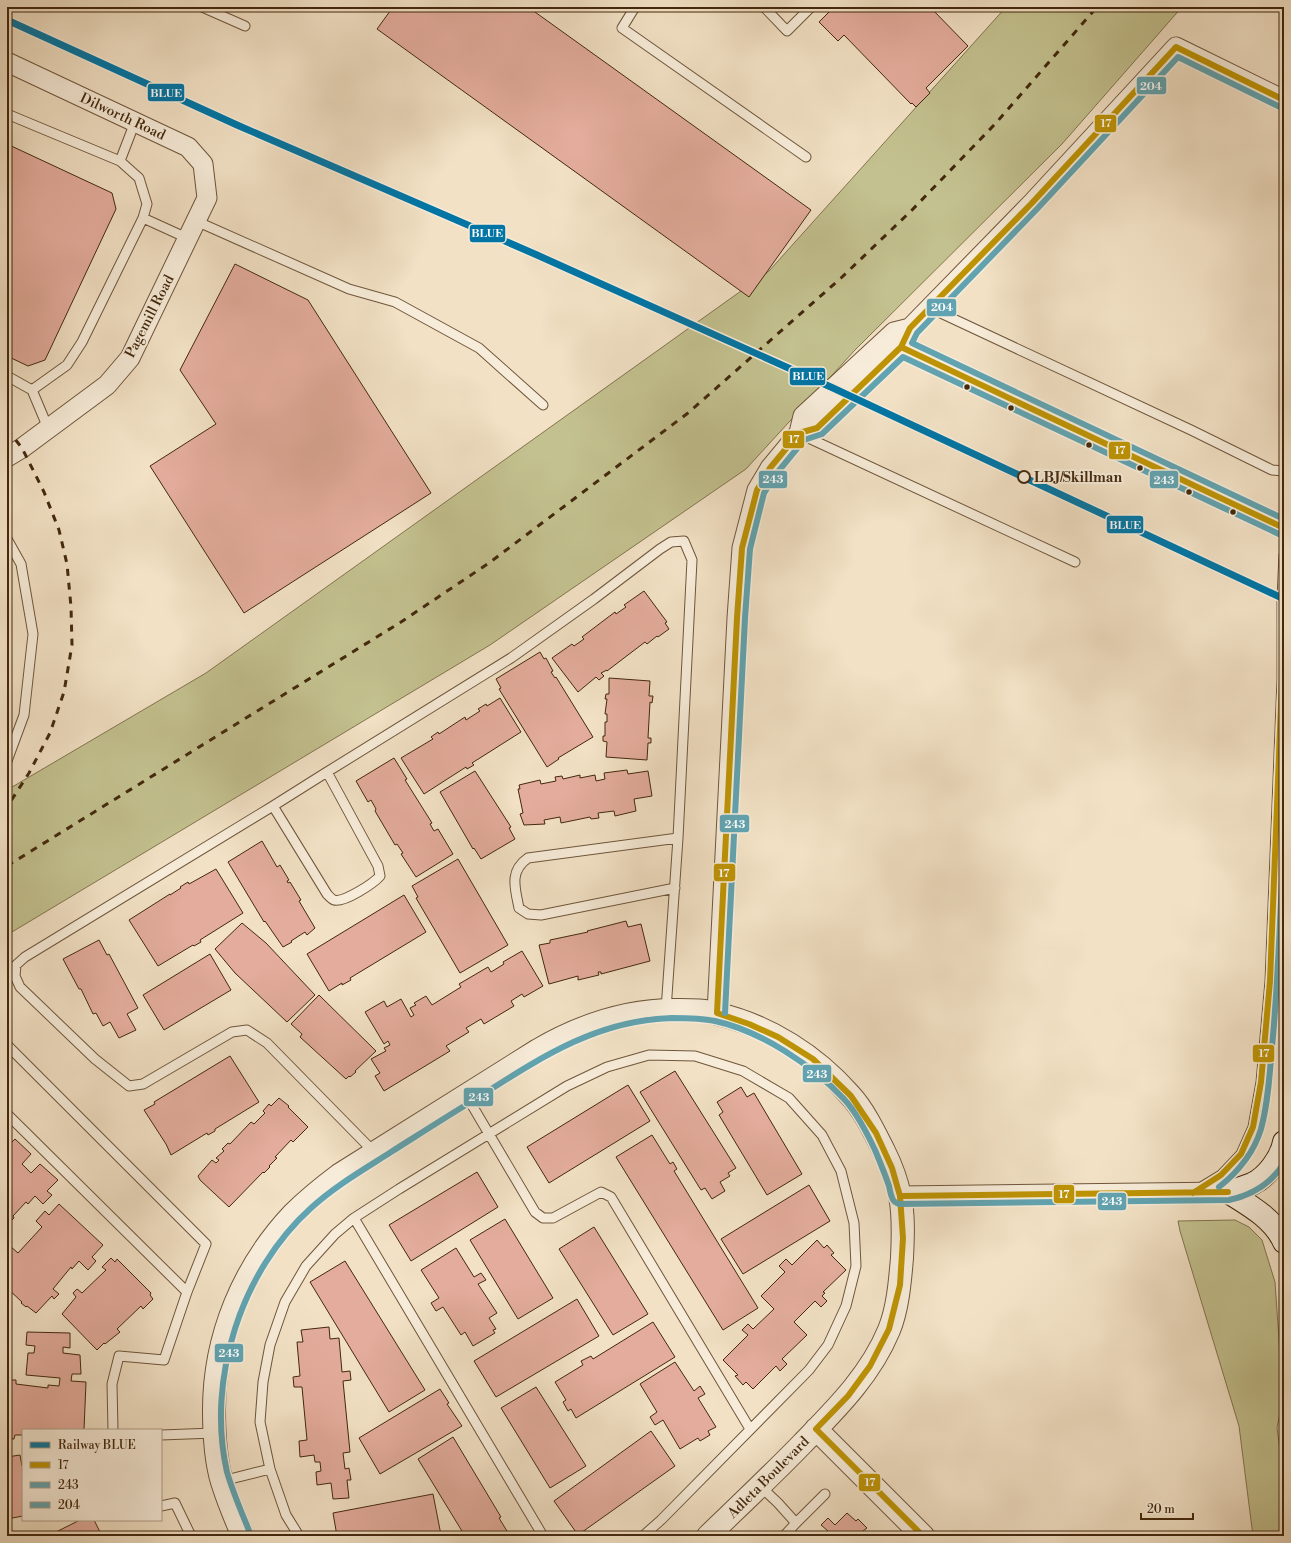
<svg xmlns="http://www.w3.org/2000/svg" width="1291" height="1543" font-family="'Libre Bodoni',serif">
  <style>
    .green { fill: #c3c18f; stroke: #83744e }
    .building { fill: #e3ac9c; stroke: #43280d }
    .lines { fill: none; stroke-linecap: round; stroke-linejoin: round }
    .service-casing { stroke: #6f563b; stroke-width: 11 }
    .minor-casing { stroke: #6f563b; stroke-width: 21 }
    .tertiary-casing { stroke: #6f563b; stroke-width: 24 }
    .secondary-casing { stroke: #43280d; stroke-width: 24 }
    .service { stroke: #f7ecd9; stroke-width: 9 }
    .minor { stroke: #f7ecd9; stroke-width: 19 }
    .tertiary { stroke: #f7ecd9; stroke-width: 22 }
    .secondary { stroke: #f7ecd9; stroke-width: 22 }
    .rail { stroke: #43280d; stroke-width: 3; stroke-dasharray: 7 7; stroke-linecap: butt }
    .bus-1-casing { stroke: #f7ecd9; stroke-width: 9 }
    .bus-2-casing { stroke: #f7ecd9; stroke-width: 9 }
    .bus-3-casing { stroke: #f7ecd9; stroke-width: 9 }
    .bus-1 { stroke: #bd9305; stroke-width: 6 }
    .bus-2 { stroke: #61a3b0; stroke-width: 6 }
    .bus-3 { stroke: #61a3b0; stroke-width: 6 }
    .rail-1-casing { stroke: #f7ecd9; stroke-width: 10 }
    .rail-1 { stroke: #0275a4; stroke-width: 7 }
    .bus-dot { fill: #43280d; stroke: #f7ecd9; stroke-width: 1.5 }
    .stop-dot { fill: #f7ecd9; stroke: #43280d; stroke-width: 2 }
    .labels { text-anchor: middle; stroke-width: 4; stroke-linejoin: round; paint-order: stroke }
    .street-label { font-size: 14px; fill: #43280d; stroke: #f7ecd9 }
    .stop-label { font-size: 14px; font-weight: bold; fill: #43280d; stroke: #f7ecd9; text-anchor: start }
    .line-badge { stroke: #f7ecd9; stroke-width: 1.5 }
    .badge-label { font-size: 11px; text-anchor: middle; font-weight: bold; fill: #fff }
  </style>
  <rect width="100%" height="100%" fill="#f2e1c5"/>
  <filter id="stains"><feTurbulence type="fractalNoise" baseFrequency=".005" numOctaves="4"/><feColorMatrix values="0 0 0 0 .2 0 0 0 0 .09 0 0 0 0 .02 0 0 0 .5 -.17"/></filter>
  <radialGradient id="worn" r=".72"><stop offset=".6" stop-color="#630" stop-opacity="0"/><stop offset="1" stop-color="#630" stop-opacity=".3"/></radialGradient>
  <path class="green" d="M1006,7H1182L1062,144L855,350L746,469L490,645L7,935V790L206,673L769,271Z
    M1235,1220L1249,1227L1262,1240L1275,1282L1283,1398L1277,1428L1284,1480V1536H1253L1239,1426L1180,1231L1178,1221Z"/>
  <path class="building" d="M393,7H528L811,210L749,297L377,29Z
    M834,7H930L968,46L926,88L930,93L916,107L912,103L911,104L844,35L838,41L819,22Z
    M7,144L112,193L116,209L45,360L28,366L7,356Z
    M235,264L308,300L431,493L244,613L150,466L216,424L180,370Z
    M644,591L667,622L665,623L669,629L658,637L657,636L647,644L645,642L607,671V670L601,673L604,676L599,680L596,677L578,692L552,658L572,644L574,646L584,639L582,637L615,612L616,614L626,607L624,605Z
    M540,652L544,659L546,658L553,671L551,672L555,678L556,677L593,737L558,758L559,759L547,767L499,689L501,688L496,679Z
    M609,678L650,681L649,696H653L652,703L650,702L648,738H651V743H648L647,760L606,757L607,742L603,741V736H605V722H607V714H605L607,699H605L606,694H609Z
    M500,698L521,732L472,763L474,765L467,769L466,767L424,794L401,758L433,739L431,737L438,732L439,734L465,717L466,720L480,711L478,709L486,704L487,706Z
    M394,758L407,779L405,780L432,823L430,824L434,831L438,829L453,854L416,877L401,854L403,853L397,844L395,845L375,811L376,809L371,800L368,802L356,781Z
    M627,770L628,774L648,771L652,796L634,799L636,811L615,816L614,811L598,813L599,818L591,819L590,817L561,823L560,817L544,820L545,824L524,825L520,814L523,813L518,789H520L519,785L540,780L541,784L556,781L555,777L562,776L563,779L580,775V778L595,775L596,781L605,779L604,773Z
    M475,771L511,827L509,828L515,839L481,859L474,848L473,849L440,792Z
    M262,841L277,867L280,865L289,880L287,881L288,883L290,882L301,900L299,901L315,928L307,935L305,932L291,941L292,942L283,947L265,921L264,922L228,862Z
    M458,859L508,945L460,973L416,898L418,897L412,886Z
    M216,869L243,913L200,940L201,942L194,946L193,945L158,966L129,920L170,894V895L181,888L180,887L188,882L189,884Z
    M404,895L426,932L350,978L351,980L342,985V983L329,991L307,954Z
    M626,921L628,927L641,924L650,961L601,974V972H598L599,975L578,980V976L549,984L539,945L550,943V940L588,932L587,931Z
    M242,923L266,943L315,995L287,1022L235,973L215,949Z
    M99,940L107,955L109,954L138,1008L127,1014L136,1030L119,1038L110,1022L103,1026L96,1013L93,1014L81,989H79L63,959Z
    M522,951L543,986L524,997L522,994L511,1001L514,1006L484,1024L481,1019L466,1028L469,1032L446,1046L450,1051L384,1091L375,1076L380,1073L371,1059L386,1051L384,1048L390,1045L388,1041L384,1044L365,1012L384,1001L387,1007L401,999L411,1017L414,1015L410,1008L416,1005L414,1003L426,996L432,1005L461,987L459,984L488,967L491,972L504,964L503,962Z
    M210,954L231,990L164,1030L143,995Z
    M319,995L376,1051L355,1071L356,1072L350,1077L349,1076L346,1079L300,1037L302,1034L291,1024Z
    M230,1056L259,1102L215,1129V1131L208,1135L207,1133L171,1155L166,1144L144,1110L155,1104L154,1102Z
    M675,1071L736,1168L728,1173L730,1176L720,1182L725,1191L712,1199L705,1188L701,1190L640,1092Z
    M628,1085L650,1121L549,1183L527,1147Z
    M741,1087L747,1097L754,1093L802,1174L767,1195L719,1115L723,1112L717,1102Z
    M279,1098L289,1106L288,1107L308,1127L293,1142L291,1140L275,1157L277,1158L269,1166L270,1167L264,1173L263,1172L229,1207L200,1180L198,1176L212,1160L216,1163L219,1160L216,1158L224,1151L222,1149L228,1143L230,1144L251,1122L254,1124L265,1113L263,1111L269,1104L271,1106Z
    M652,1135L670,1164L673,1162L677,1169L674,1171L758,1308L723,1330L616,1157Z
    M15,1139L31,1154L22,1164L31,1173L40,1164L58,1180L47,1191L52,1195L43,1204L35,1196L28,1204L26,1202L13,1216L14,1218L8,1224L12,1227L7,1232V1147Z
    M477,1172L498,1207L411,1261L389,1225Z
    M809,1185L830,1221L743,1274L721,1239Z
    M59,1204L103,1245L92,1257L96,1261L88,1270L79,1261L72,1269L71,1267L53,1289L59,1294L54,1299L52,1296L36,1313L27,1306L26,1307L21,1303L22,1302L7,1288V1257L9,1255L7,1252V1249L10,1246L18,1253L42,1227L36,1221L45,1211L49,1215Z
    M505,1219L553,1298L518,1319L470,1240Z
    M594,1227L648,1314L613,1335L559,1249Z
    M817,1240L824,1248L827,1245L834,1253L831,1255L846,1270L823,1292L825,1293L822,1296L827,1301L821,1307L815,1301L794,1322L807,1335L782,1359L787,1364L780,1371L776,1366L753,1389L746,1382L743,1385L735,1376L738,1375L723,1360L748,1335L742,1330L748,1324L753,1329L774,1309L761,1296L785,1272L779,1266L786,1259L792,1265Z
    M456,1248L474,1277L481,1273L486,1280L478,1284L497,1313L489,1318L496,1329L493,1330L495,1333L473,1346L465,1332L461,1335L443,1307L436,1311L431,1303L439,1298L421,1270Z
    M111,1258L115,1262L117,1259L151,1293L150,1295L153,1299L143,1309L141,1306L117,1329L120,1332L105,1344L104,1343L97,1350L62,1314L76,1297L73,1293L77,1289L82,1293L106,1270L102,1267Z
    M345,1261L425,1390L389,1412L310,1282Z
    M577,1299L599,1336L496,1397L474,1361Z
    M653,1322L675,1357L576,1418L571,1409L568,1411L563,1402L566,1400L555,1382L583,1365L581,1361L591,1356L593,1359Z
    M329,1327L330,1339L339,1338L342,1372L350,1371L351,1380L343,1381L350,1452L343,1453L345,1469L349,1468L351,1480H347L349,1498L333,1499L331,1483L317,1485L316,1472L321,1471L320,1462H315L314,1455L300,1457L299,1441L307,1440L302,1387H294L293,1377L300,1376L297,1342H303L301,1330Z
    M27,1332L70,1333V1348L63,1347V1353L80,1355L81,1374H72L71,1381L86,1382L84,1430H23V1435H15L14,1439H7V1380H16V1384L48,1388V1385L59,1386L60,1378L26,1375L28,1353H34L35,1346L26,1345Z
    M675,1362L694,1391L700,1386L705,1394L698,1398L716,1427L708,1431L710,1435L700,1441L698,1438L680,1449L663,1420L655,1425L650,1417L657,1412L640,1384Z
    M536,1387L586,1466L550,1488L501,1408Z
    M440,1389L449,1403L447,1404L462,1426L380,1474L359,1438Z
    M651,1431L675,1466L578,1535L554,1501Z
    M453,1437L501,1517L499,1518L507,1531L498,1536H474L473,1535L465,1536L418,1459Z
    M20,1455L22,1466H23V1516L7,1519V1457Z
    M433,1494L441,1535L337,1536L333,1513Z
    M847,1513L856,1521L858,1519L867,1528L863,1531L868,1536H823L828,1531L821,1525L828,1518L835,1525Z
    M77,1520H94L102,1536H48L78,1521Z"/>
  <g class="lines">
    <g class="service-casing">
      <path id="service" d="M202,7L245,26
        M635,7L622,28L806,157
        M764,7L787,31L811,7
        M7,114L120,161L139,178L147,204L143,218L82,342L67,365L32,390L7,376
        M120,161L135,122
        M143,218L187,238
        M196,221L349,289L395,302L479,348L543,405
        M930,308L1191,430L1272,470L1284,471
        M901,347L1284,528
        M32,390L48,428
        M802,435L1075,562
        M7,539L21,564L33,634L24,715L7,761
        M273,806L327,772
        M675,888L541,915L528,914L519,908C515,888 509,871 528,858L678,838
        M7,1045L206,1244L187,1292L164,1360L119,1356L112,1384L113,1430
        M466,1095L535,1212L543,1218H553L601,1192L611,1197L750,1429
        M7,1114L187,1292
        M374,1152L267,1043L247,1030L232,1032L143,1084L129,1086L95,1059L20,987L15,976L16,965L25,957L273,806L327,894C329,896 331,899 334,900C344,903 374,883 380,876L378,866L327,772L511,658L594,599L660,549L671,542L684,541L692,560L678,838L666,1010
        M1198,1189L1221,1175L1241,1154L1253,1127L1261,1082L1270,981L1282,679V598L1284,555
        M354,1218L543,1536
        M161,1435L214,1433
        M222,1481L270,1469
        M760,1486L778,1503L796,1523L825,1494
        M161,1506L175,1503L191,1536
        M299,1536L286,1515L270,1469L260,1422L263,1382L270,1345L285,1302L306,1266L335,1234L354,1218L399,1189L567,1086L607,1067L649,1055L695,1056L743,1071L789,1098L822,1135L841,1171L854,1223L856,1266L846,1306L828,1345L809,1370L661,1520L643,1536
        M784,1536L796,1523"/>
    </g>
    <g class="minor-casing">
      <path id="minor" d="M7,62L188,147L203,164L207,198L130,358L107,385L22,448L7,457
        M799,433L817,428L901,347L910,328L1031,204L1176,47L1284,100
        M717,1013L737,618L742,548L757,490L770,468L799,433L803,416L894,332L910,328
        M900,1196L1228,1192"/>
    </g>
    <g class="tertiary-casing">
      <path id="tertiary" d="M816,1429L923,1536
        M243,1536C235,1518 228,1501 222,1482C215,1459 214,1434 214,1410C214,1337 243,1267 293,1214C307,1200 323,1187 339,1175L538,1050C581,1025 628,1009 679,1010C692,1010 706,1010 718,1014C769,1026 816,1056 850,1095C864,1110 875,1133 884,1151C891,1165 897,1181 900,1196C904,1216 903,1238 902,1258C900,1281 898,1308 889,1330C870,1376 835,1410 802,1444C771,1476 739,1506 708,1536"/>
    </g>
    <g class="secondary-casing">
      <path id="secondary" d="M1228,1192C1236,1190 1244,1187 1252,1184C1267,1177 1281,1158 1284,1142
        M1228,1192C1249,1205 1274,1219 1284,1242"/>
    </g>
    <use href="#service" class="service"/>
    <use href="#minor" class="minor"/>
    <use href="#tertiary" class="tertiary"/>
    <use href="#secondary" class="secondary"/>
    <path class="rail" d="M7,429L22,448L44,492L59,530L67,564L71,607L72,645L64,692L50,733L29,773L7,807
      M7,866L401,622L489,563L688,413L841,278L913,209L996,123L1097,7"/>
    <g class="bus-1-casing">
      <path id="bus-1" d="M901,347L1284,528
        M1193,1193L1221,1175L1241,1154L1253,1127L1261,1082L1270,981L1282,679V598L1284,555
        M900,1196L1228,1192
        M816,1429L848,1396L870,1366L889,1329L900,1285L903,1238L900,1196L892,1168L876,1133L851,1096L813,1059L778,1037L749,1024L717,1013L737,618L742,548L757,490L770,468L799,433L817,428L901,347L910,328L1031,204L1176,47L1284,100
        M816,1429L923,1536"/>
    </g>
    <g class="bus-2-casing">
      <path id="bus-2" d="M725,1013L745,618L750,549L764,493L777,473L804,440L822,434L903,357L1281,535
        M1219,1187C1238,1172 1254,1152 1261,1129C1269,1100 1270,1066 1273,1036C1279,967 1281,899 1284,830
        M250,1533C242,1513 233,1493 227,1472C206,1380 241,1271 311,1208C335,1186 363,1170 391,1152C418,1135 446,1117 474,1100C537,1060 595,1020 672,1018C686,1018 701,1018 715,1021C761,1031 812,1065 844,1099C857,1113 867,1133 875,1150C880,1162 885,1174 889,1186C890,1190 891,1198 894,1201C895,1203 897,1203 899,1204L1229,1200C1252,1195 1271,1184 1284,1163"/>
    </g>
    <g class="bus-3-casing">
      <path id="bus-3" d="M1280,107L1178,57L1037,209L917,333L912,343L1284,519"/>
    </g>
    <use href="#bus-1" class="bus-1"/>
    <use href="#bus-2" class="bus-2"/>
    <use href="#bus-3" class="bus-3"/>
    <g class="rail-1-casing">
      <path id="rail-1" d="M7,20L237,125L537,255L833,388L1284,599"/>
    </g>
    <use href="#rail-1" class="rail-1"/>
  </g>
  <g class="bus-dot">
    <circle cx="967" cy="387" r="3.5"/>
    <circle cx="1011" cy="408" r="3.5"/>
    <circle cx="1089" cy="445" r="3.5"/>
    <circle cx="1140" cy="468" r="3.5"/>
    <circle cx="1189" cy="492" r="3.5"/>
    <circle cx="1233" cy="512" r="3.5"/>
  </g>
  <circle class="stop-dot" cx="1024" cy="477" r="6"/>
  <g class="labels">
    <g class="street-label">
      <text transform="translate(123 116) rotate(25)" y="5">Dilworth Road</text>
      <text transform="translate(149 316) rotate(-63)" y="5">Pagemill Road</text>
      <text transform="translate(768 1477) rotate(-45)" y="5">Adleta Boulevard</text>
    </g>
    <g class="stop-label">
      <text x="1034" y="482">LBJ/Skillman</text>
    </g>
  </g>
  <g class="line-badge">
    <rect x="1136" y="76" width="31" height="19" rx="4" fill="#61a3b0"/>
    <rect x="147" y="83" width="38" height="19" rx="4" fill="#0275a4"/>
    <rect x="1094" y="114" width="23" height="19" rx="4" fill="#bd9305"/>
    <rect x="469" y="224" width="37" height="19" rx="4" fill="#0275a4"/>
    <rect x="926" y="298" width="31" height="19" rx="4" fill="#61a3b0"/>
    <rect x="789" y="367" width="37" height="19" rx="4" fill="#0275a4"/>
    <rect x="782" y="430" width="23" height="19" rx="4" fill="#bd9305"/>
    <rect x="1108" y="441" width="23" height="19" rx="4" fill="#bd9305"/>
    <rect x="758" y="470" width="30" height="19" rx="4" fill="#61a3b0"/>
    <rect x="1149" y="470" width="30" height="19" rx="4" fill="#61a3b0"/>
    <rect x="1106" y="515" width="38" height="19" rx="4" fill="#0275a4"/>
    <rect x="719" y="814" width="31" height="19" rx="4" fill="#61a3b0"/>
    <rect x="713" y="863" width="23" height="19" rx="4" fill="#bd9305"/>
    <rect x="1252" y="1044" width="23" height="19" rx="4" fill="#bd9305"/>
    <rect x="802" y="1064" width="30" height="19" rx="4" fill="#61a3b0"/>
    <rect x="463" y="1087" width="31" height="20" rx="4" fill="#61a3b0"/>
    <rect x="1053" y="1184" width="22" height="20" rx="4" fill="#bd9305"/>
    <rect x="1097" y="1192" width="30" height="19" rx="4" fill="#61a3b0"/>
    <rect x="214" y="1343" width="30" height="20" rx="4" fill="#61a3b0"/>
    <rect x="858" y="1473" width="23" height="19" rx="4" fill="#bd9305"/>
  </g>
  <g class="badge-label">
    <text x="1151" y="90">204</text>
    <text x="166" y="97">BLUE</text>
    <text x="1106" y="127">17</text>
    <text x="487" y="237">BLUE</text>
    <text x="942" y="311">204</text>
    <text x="808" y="380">BLUE</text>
    <text x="794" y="443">17</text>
    <text x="1120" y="454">17</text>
    <text x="773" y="483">243</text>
    <text x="1164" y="484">243</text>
    <text x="1125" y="529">BLUE</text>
    <text x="735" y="828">243</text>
    <text x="724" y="877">17</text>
    <text x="1264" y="1057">17</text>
    <text x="817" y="1078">243</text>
    <text x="479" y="1101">243</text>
    <text x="1064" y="1198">17</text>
    <text x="1112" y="1205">243</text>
    <text x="229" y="1357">243</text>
    <text x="870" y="1486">17</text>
  </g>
  <rect width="1291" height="1543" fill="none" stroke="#f2e1c5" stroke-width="24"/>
  <rect x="8" y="8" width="1275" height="1527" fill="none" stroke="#43280d" stroke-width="2"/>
  <rect x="12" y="12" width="1267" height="1519" fill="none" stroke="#43280d"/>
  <rect x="22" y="1429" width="140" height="92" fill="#f7ecd9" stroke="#af9e87"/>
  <rect x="30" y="1442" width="20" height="6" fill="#0275a4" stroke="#af9e87"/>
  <text x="58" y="1449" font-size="12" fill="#43280d">Railway BLUE</text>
  <rect x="30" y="1462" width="20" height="6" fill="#bd9305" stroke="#af9e87"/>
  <text x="58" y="1469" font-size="12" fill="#43280d">17</text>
  <rect x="30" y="1482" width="20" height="6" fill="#61a3b0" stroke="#af9e87"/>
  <text x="58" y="1489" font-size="12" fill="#43280d">243</text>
  <rect x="30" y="1502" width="20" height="6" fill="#61a3b0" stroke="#af9e87"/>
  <text x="58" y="1509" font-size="12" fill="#43280d">204</text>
  <path d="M1141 1513v6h52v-6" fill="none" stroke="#43280d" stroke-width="2"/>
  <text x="1147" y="1513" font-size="12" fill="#43280d" stroke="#f7ecd9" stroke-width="3" paint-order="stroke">20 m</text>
  <rect width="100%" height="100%" filter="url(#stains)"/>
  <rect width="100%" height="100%" fill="url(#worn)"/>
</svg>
